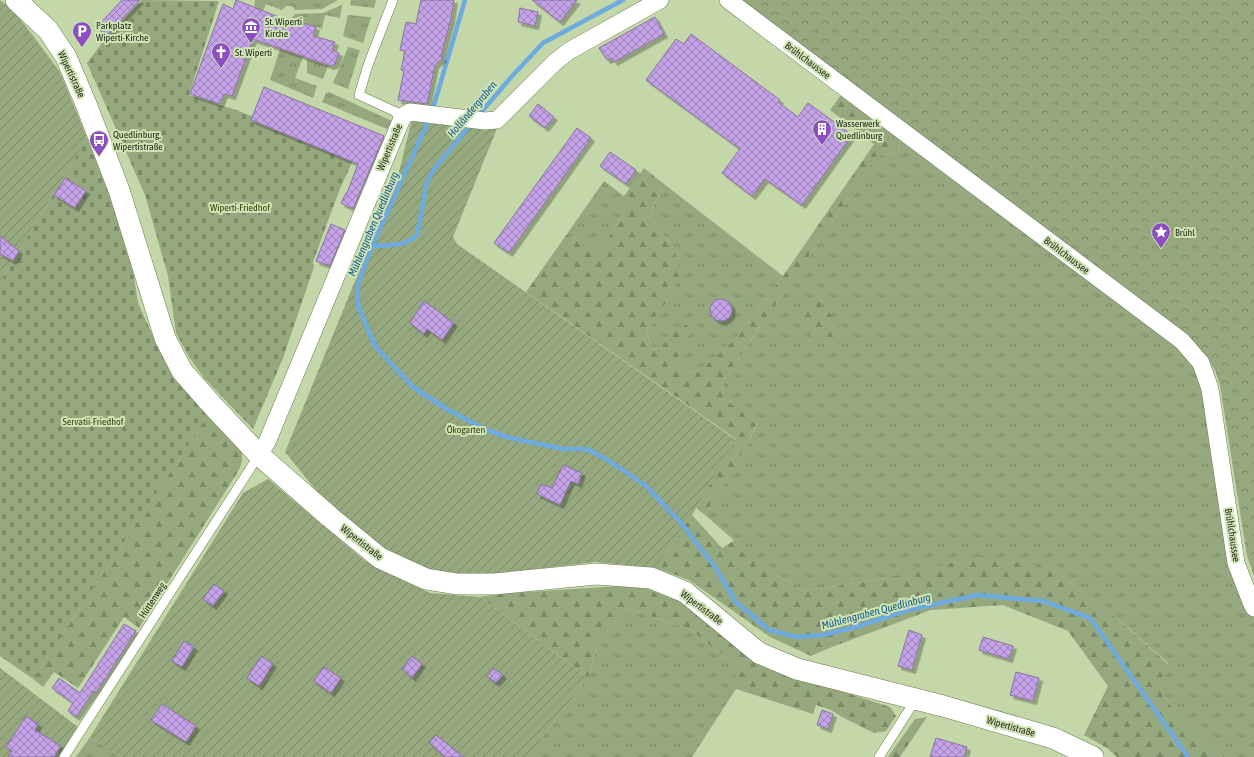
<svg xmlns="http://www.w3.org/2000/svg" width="1254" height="757" font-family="'Asap Condensed',sans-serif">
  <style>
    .grass { fill: url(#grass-tufts) }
    .forest { fill: url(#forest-firs) }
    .cemetery { fill: url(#cemetery-stones) }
    .park { fill: url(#park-crowns) }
    .garden { fill: url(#garden-furrows) }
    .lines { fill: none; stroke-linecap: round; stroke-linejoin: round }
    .stream { stroke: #6caae0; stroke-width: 4.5 }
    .building { fill: url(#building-cross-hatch); stroke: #88749e; filter: url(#shadow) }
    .service-casing { stroke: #6b7d52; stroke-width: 10 }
    .minor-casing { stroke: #6b7d52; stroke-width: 18 }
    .tertiary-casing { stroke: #6b7d52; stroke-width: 22 }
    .service { stroke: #fff; stroke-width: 9 }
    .minor { stroke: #fff; stroke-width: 17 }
    .tertiary { stroke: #fff; stroke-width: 21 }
    .labels { text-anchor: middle; stroke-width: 4; stroke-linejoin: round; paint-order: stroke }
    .poi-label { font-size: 10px; fill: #242c1a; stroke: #d0e4b5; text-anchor: start }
    .street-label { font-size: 10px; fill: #242c1a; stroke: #d0e4b5 }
    .park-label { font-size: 10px; fill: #31430e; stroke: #d0e4b5 }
    .water-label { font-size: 11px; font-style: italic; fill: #175a8e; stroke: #d0e4b5 }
  </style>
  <defs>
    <pattern id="grass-tufts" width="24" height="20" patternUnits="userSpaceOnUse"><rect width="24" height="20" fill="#96a87e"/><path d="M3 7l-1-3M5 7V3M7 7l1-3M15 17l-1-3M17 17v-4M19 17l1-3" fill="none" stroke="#7a8966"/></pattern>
    <pattern id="forest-firs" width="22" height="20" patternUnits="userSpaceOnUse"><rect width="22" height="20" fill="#96a87e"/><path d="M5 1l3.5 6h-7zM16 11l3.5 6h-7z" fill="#7a8966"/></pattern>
    <pattern id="cemetery-stones" width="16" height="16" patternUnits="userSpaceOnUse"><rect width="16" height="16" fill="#96a87e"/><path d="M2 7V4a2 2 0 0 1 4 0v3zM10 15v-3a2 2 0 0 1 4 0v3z" fill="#7a8966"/></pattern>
    <pattern id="park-crowns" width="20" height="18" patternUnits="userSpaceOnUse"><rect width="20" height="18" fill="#96a87e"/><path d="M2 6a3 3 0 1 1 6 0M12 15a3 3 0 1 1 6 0" fill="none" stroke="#7a8966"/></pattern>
    <pattern id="garden-furrows" width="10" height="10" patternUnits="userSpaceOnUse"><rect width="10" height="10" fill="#96a87e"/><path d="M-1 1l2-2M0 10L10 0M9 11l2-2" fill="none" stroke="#7a8966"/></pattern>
    <pattern id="building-cross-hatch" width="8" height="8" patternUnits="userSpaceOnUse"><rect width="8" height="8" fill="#c4a2e7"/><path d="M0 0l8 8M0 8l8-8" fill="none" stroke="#9f84ba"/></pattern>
    <filter id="shadow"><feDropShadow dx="3.5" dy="3.5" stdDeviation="0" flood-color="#0004"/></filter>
  </defs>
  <rect width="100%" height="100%" fill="#c3d7a8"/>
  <path class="grass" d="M255,0H338L322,9L295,10C292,4 286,5 282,10L266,4L261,15L254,12Z
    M351,0H376L374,8L350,5Z
    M342,5L340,18L325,15L322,29L300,21L297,29L282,24L284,18L291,19L295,14L323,13Z
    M348,15L371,17L363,43L343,36Z
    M348,47L360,50L348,89L333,83Z
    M280,49L303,57L295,78L317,86L313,98L270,80Z
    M307,59L328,66L323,79L307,73Z
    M329,92L392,121L387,129L322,102L326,93Z
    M901,140L1181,347L1191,360L1197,374L1205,401L1229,565L1237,590L1254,618V757H1225L1212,748L1184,724L1160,690L1168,663L1111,613L1051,568L886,578L805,591L773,574L705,515L746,447L757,424L724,399L723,381L877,156L898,152Z
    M604,181L624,196V215L596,254L567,234Z
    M664,184L783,276L733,341L699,371L688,373L678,365L679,349L690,333L670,335L660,349L652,348L647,333L654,318L668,301L673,247L649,217Z
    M627,608L691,630L736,666V689L692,757H527L588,678L598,641Z
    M90,737L122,757H76Z"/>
  <path class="forest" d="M841,95L901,140L898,152L877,156L723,381L724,399L757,423L746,447L705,515L696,508L736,439L526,292L567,234L596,254L624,215V196L644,168L664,184L649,217L673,247L682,273L668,301L654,318L647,333L652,348L660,349L670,335L681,325H687L690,333L679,349L678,365L688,373L699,371L733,341L783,276L874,144L830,110Z
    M819,302L837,321L840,329L836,339C814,346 810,337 801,319L807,303Z
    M208,415L242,450V461L239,470L139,628L124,617L78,688L54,672L43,687L33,679Z
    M692,515L722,548L735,540L773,574L805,591L886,578L982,556L1051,568L1111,613L1168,664L1160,690L1184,724L1225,757H1117L1107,748L1084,735L1108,686L1068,631L1003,605L931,610L832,647L811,656L770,637L689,580L656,568Z
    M620,586L647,589L682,602L797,677L890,707L896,716L886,731L874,733L844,718L831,710L816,705L813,714L736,689V666L691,630L627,608L598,641L588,678L480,597L497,594Z
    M927,717L900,757H888L915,719Z"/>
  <path class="cemetery" d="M142,0L219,1L189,95L239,111L354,158L339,191L313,262L314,267L283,358L253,429L204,378L189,357L176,333L168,276L145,195L87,63L102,43Z
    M87,138L129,246L138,303L157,345L208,415L33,679L0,656V283Z"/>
  <path class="park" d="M738,0H1254V576L1247,556L1220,385L1215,370L1204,355Z"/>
  <path class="garden" d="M0,0L15,12L60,72L87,138L0,283Z
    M412,119L498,126L453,237L457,244L736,440L692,515L656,568L595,562L527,570L499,576L429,573L391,556L337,516L285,452L398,176Z
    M268,479L365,561L430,593L480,597L588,678L527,757H122L90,737L243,493Z
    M0,668L78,727L59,757H0Z"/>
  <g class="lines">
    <path class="stream" d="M465,0L431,115L372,246L357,287L358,306L375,346L413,387L445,408L484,429L510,438L564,449H587L606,459L645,485L682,524L715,567L736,602L769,630L796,637L823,635L856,627L908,610L978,595L1043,601L1090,618L1098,629L1188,757
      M478,116L513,75L543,43L623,0
      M372,246C387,245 405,247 417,235L427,182L434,169L472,123"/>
  </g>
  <path class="building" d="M122,0H140L106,36L97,27Z
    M236,0L299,25L300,22L316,27L313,36L335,42L332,50L339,53L335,64L331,66L253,39L232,96L224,94L220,104L190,94L223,4L233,9Z
    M421,0H454L451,19L441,56L443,58L435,65L427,104L398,100L404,71L401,70L405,51L400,50L406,22L416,24Z
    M532,0H577L560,22Z
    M520,8L538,12L535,26L518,22Z
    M655,17L664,34L614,62L612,58L607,60L599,48Z
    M691,34L780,100L778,102L798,117L808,103L852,135L802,205L765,179L752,196L722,173L740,149L646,80L676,39L684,44Z
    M264,87L384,136L353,209L341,203L346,193H347L358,164L251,120Z
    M538,104L554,117L545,128L529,116Z
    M577,128L591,138L509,253L494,243Z
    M610,152L636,170L626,184L600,166Z
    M65,178L86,191L75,208L54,195Z
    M331,224L345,230L330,266L316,261Z
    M0,236L19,251L13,261L0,254Z
    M710 310a11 11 0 1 1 22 0a11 11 0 1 1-22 0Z
    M424,301L454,323L442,340L427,329L424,334L410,323Z
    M563,465L582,473L578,484L571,481L560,505L537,494L541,484L552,488Z
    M214,584L224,591L213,606L203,599Z
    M124,624L136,631L96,693L94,691L76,717L68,711L73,703L52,688L59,678L80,693Z
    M909,630L922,635L912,670L898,666Z
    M983,637L1013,646L1009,659L979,650Z
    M184,641L194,647L182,667L172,661Z
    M261,656L273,664L259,686L247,678Z
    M412,656L422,664L412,678L402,669Z
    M324,667L341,678L331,693L314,681Z
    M494,668L503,675L496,683L487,676Z
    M1016,672L1039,678L1033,701L1010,695Z
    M162,704L196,726L186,742L151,720Z
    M822,710L833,714L828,729L817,725Z
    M26,716L38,724L35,730L61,746L54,757H8L12,751L6,747Z
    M436,735L464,757H445L429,743Z
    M936,738L967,747L964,757H930Z"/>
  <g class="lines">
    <g class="service-casing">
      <path id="service" d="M393,0L368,65L359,95L396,112L399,122
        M64,757L259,455
        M879,757L916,699"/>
    </g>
    <g class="minor-casing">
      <path id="minor" d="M728,0L1182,341L1201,363L1210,389L1236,563L1251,602L1254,608
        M259,455L267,442L403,116L410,112L485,121L497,120L555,62L569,51L660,0"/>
    </g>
    <g class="tertiary-casing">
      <path id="tertiary" d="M16,0L48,30L66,57L86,104L119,190L165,338L182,371L212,405L259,455L330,517L380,558L426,579L457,584H494L596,574L651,578L685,592L759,653L797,669L943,706L1053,738L1093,757"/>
    </g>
    <use href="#service" class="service"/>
    <use href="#minor" class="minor"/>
    <use href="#tertiary" class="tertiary"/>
  </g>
  <defs>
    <g id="museum-pin" transform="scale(1)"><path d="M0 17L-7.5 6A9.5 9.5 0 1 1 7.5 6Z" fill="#8e4ec3" stroke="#d0e4b5"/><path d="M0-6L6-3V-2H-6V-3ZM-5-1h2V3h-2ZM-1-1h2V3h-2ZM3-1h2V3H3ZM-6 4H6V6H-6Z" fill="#fff"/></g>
    <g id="parking-pin" transform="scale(1)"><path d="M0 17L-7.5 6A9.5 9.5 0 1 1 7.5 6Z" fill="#8e4ec3" stroke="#d0e4b5"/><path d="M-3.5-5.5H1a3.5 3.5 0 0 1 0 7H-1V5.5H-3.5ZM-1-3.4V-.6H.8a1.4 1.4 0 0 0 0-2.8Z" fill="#fff"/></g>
    <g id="church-pin" transform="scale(1)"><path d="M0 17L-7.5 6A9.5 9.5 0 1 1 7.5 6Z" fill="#8e4ec3" stroke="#d0e4b5"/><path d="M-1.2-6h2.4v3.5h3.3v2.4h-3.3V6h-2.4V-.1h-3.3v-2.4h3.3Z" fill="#fff"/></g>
    <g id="building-pin" transform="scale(1)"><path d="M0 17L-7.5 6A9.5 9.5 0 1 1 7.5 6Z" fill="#8e4ec3" stroke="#d0e4b5"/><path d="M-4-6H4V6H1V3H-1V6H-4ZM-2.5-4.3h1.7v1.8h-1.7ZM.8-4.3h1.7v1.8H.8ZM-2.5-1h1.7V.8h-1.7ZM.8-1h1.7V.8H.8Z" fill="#fff"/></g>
    <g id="bus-pin" transform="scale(1)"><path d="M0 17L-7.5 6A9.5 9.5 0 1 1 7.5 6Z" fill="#8e4ec3" stroke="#d0e4b5"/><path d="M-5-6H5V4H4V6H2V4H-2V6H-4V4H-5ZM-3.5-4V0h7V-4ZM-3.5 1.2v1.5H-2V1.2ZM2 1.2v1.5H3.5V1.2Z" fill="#fff"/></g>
    <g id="sight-pin" transform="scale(1)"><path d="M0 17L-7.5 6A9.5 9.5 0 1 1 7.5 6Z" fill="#8e4ec3" stroke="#d0e4b5"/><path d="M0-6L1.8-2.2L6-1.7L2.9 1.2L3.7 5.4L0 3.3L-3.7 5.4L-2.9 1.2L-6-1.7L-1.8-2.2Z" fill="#fff"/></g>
  </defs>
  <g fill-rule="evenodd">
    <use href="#museum-pin" x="251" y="27"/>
    <use href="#parking-pin" x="82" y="31"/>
    <use href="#church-pin" x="221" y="52"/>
    <use href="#building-pin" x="822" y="129"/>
    <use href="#bus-pin" x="99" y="140"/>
    <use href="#sight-pin" x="1161" y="232"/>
  </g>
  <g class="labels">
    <g class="poi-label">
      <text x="265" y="25">St. Wiperti<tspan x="265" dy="12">Kirche</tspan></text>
      <text x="96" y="29">Parkplatz<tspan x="96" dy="12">Wiperti-Kirche</tspan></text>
      <text x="235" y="56">St. Wiperti</text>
      <text x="836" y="127">Wasserwerk<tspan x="836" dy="12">Quedlinburg</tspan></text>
      <text x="113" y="138">Quedlinburg,<tspan x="113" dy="12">Wipertistraße</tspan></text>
      <text x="1175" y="236">Brühl</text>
    </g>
    <g class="street-label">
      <text transform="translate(808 60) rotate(37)" y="4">Brühlchaussee</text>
      <text transform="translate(72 74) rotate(65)" y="4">Wipertistraße</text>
      <text transform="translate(389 147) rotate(-67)" y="4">Wipertistraße</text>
      <text transform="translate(1067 255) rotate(37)" y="4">Brühlchaussee</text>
      <text transform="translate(1233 535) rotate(81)" y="4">Brühlchaussee</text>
      <text transform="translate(362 542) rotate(38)" y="4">Wipertistraße</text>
      <text transform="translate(152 600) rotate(-57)" y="4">Hüttenweg</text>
      <text transform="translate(702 607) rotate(37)" y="4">Wipertistraße</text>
      <text transform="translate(1011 726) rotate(16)" y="4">Wipertistraße</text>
    </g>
    <g class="park-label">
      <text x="240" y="211">Wiperti-Friedhof</text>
      <text x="93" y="425">Servatii-Friedhof</text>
      <text x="466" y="433">Ökogarten</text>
    </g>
    <g class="water-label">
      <text transform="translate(472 109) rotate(-50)" y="4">Holländergraben</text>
      <text transform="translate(373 224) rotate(-67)" y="4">Mühlengraben Quedlinburg</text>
      <text transform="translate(876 611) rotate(-15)" y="4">Mühlengraben Quedlinburg</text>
    </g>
  </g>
</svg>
